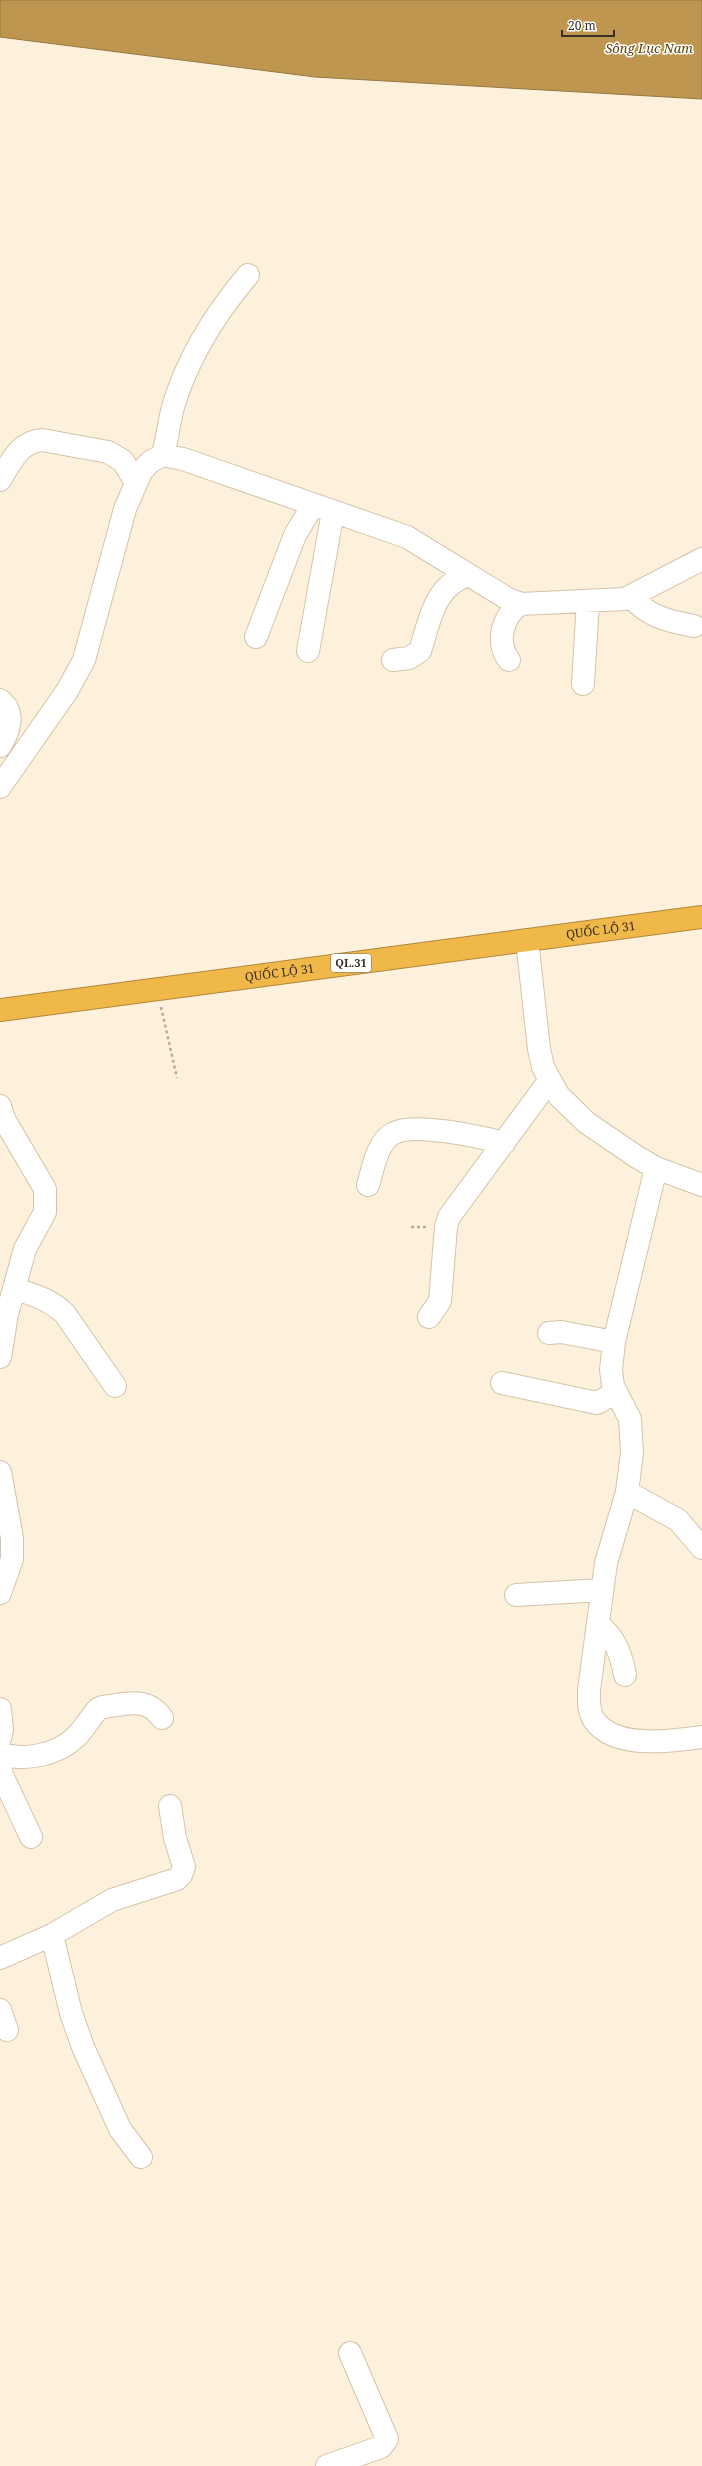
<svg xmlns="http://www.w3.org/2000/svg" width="702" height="2466" font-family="'Noto Serif',serif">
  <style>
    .water { fill: #be964f; stroke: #957742 }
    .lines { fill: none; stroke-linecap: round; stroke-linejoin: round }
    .minor-casing { stroke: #d3c3a9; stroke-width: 24 }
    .highway-casing { stroke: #af873c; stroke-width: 24 }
    .path { stroke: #b6ac9a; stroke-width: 2.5; stroke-dasharray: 3 3; stroke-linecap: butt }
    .minor { stroke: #fff; stroke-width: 22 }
    .highway { stroke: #f0b749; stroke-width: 22 }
    .labels { text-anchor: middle; stroke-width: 3; stroke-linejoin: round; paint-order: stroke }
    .shield { fill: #fff; stroke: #726d66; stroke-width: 1 }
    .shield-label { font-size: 11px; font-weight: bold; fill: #352f24 }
    .street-label { font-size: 12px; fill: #352f24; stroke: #fff }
    .water-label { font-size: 13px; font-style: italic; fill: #5a3f02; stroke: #fff }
  </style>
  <rect width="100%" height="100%" fill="#fef1db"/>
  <path class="water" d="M0,0H702V99L315,77L0,37Z"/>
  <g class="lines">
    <g class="minor-casing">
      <path id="minor" d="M163,455C167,439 169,423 173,407C187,359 216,313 248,275
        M0,480C11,462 19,442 42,440L108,452L123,461L136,483
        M631,597C649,617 668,621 694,626
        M256,637L295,535L313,505
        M308,651L333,512
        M393,660L409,658L420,651C430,620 434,585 469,575
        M509,660C495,643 503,614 521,604
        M583,684L588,601
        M0,700C16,713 9,732 0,746
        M0,787L67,691L84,660L125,509L141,472L150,462L163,455L183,459L407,537L508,599L521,604L625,599L702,559
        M527,940L539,1049L543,1067L559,1096L587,1123L637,1157L656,1168L702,1185
        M0,1106L4,1119L45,1189V1212L25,1249L7,1314L0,1357
        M656,1168L614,1342L611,1370L613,1386L630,1419L632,1453L627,1492L606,1563L589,1690C589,1699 588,1711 594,1720C615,1750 671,1741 702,1737
        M368,1185C373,1169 377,1141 394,1133C415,1122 481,1137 504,1143
        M16,1289C34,1295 51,1300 65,1314L115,1386
        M429,1317L440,1301L446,1227L449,1217L549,1081
        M549,1333L561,1332L614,1342
        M502,1383L597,1403L615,1393
        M0,1472L12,1538V1559L0,1593
        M627,1492L678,1520L702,1548
        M516,1595L602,1590
        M598,1624C615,1638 621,1653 625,1675
        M0,1709L2,1730L0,1738
        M0,1753C24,1762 57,1755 76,1737C84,1729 90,1718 98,1709L103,1707C126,1704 147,1696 162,1718
        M0,1765L2,1775L31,1837
        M52,1935L71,2013L83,2047L120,2129L141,2157
        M0,1958L52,1935L112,1900L177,1879L181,1875L184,1867L175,1838L170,1806
        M0,2010L7,2030
        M327,2466L381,2447L387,2439L350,2353"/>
    </g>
    <g class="highway-casing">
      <g id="highway">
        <path id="s1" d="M0,1010L702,917"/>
      </g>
    </g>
    <path class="path" d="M161,1007L177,1078
      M411,1227H427"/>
    <use href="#minor" class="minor"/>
    <use href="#highway" class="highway"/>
  </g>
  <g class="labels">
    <rect class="shield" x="331" y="954" width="40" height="18" rx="3"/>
    <g class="shield-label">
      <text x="351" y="967">QL.31</text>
    </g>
    <g class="street-label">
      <text dy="4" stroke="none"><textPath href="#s1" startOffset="606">QUỐC LỘ 31</textPath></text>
      <text dy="4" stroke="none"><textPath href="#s1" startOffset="282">QUỐC LỘ 31</textPath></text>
    </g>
    <g class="water-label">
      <text x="649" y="53">Sông Lục Nam</text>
    </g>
  </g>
  <path d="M562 30v6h52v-6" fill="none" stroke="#352f24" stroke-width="2"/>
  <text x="568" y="30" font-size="12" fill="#352f24" stroke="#ffffff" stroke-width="3" paint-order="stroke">20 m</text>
</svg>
